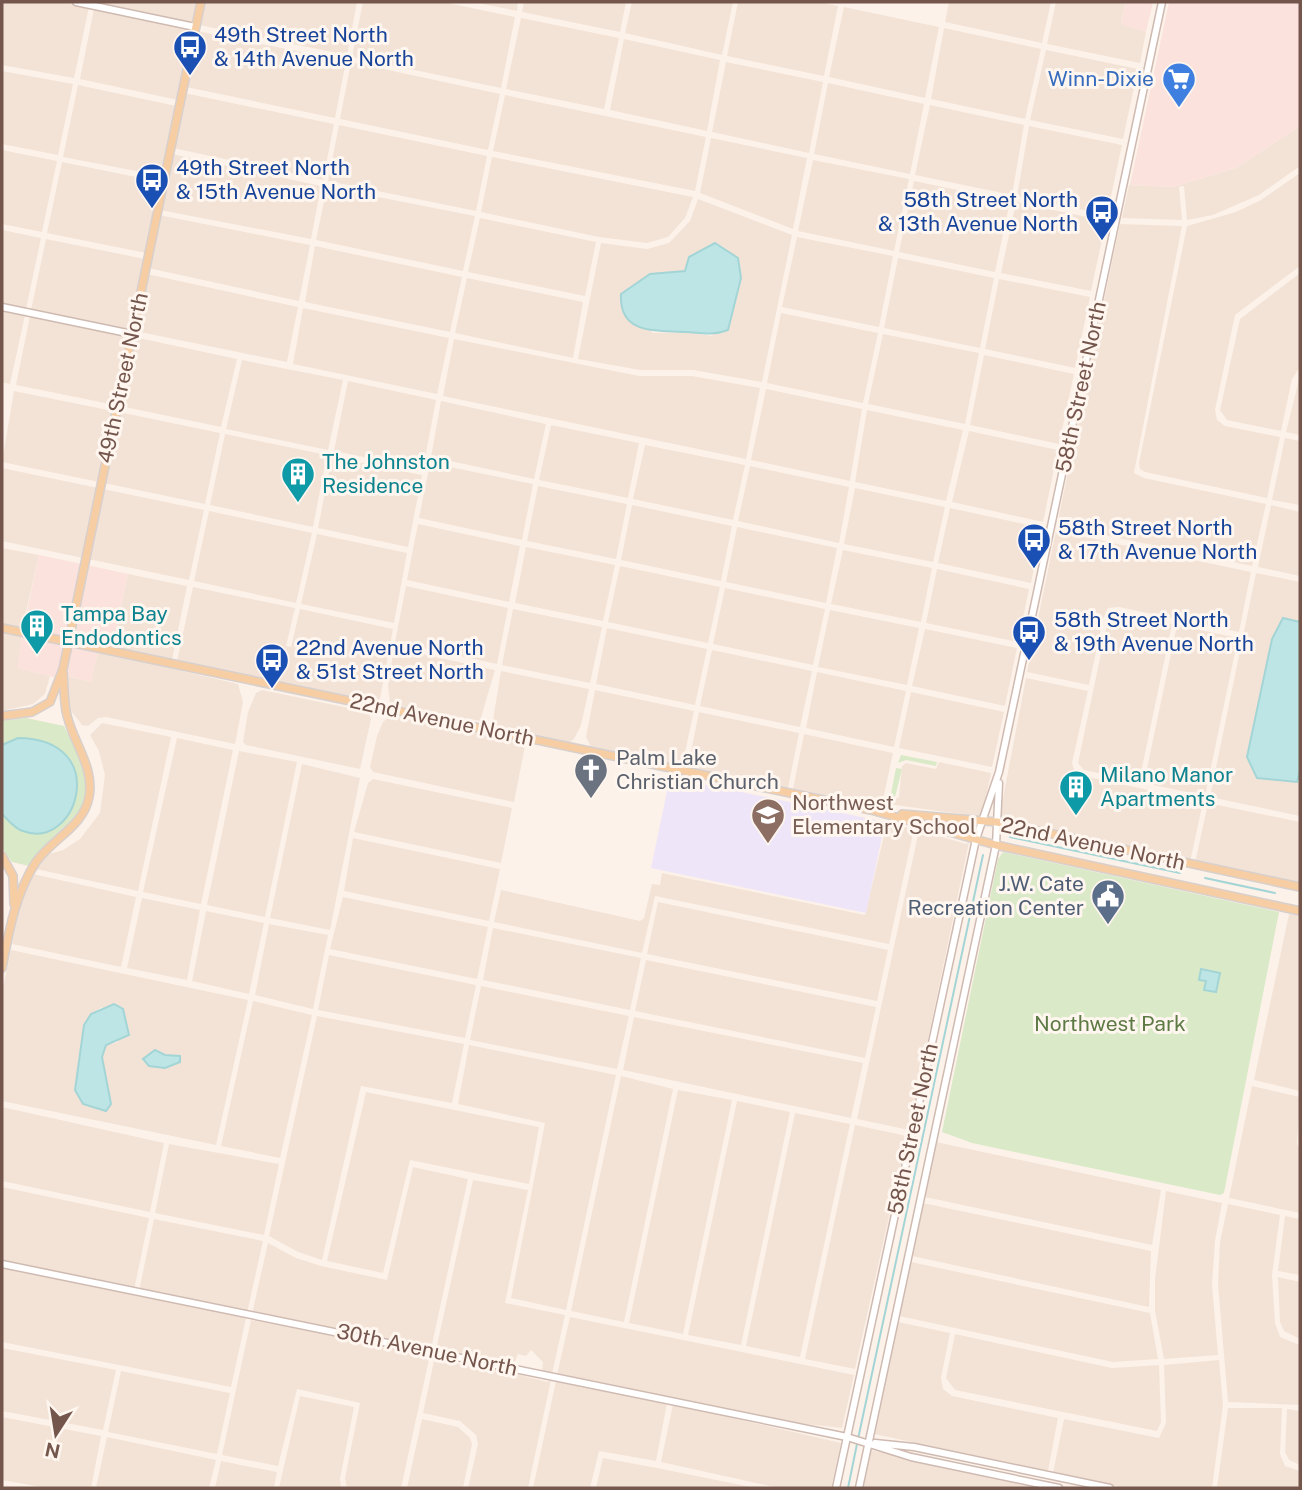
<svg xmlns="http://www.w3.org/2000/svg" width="1302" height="1490" font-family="'Public Sans',sans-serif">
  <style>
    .residential { fill: #f3e3d7; fill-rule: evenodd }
    .commercial { fill: #fbe2dd }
    .education { fill: #efe5f8 }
    .green { fill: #dae9c7 }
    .water { fill: #bde5e5; stroke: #a4d5d6; stroke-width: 2 }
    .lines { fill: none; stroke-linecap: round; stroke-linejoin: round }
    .stream { stroke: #a4d5d6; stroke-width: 2 }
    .minor-casing { stroke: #cfbab1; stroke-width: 9 }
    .major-casing { stroke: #d8d0cd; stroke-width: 10 }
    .minor { stroke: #fff; stroke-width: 6 }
    .major { stroke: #f7cda4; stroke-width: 7 }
    .labels { text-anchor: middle; stroke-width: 6; stroke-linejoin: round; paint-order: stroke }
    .transit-label { font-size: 21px; fill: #164399; stroke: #fef6ef; text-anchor: start }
    .shop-label { font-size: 21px; fill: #366cbe; stroke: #fef6ef; text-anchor: end }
    .street-label { font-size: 21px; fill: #75564d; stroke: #fef6ef }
    .culture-label { font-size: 21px; fill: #0d838f; stroke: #fef6ef; text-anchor: start }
    .worship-label { font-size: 21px; fill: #5b616d; stroke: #fef6ef; text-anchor: start }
    .education-label { font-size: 21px; fill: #785e54; stroke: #fef6ef; text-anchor: start }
    .service-label { font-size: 21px; fill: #4e5e75; stroke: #fef6ef; text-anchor: end }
    .park-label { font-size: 21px; fill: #5d7a45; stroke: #fef6ef }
  </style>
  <rect width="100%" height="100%" fill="#fcf2e9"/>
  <path class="residential" d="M2,2H61L89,7L74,78L2,65Z
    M96,2H198L193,23Z
    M203,2H357L347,55L199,25Z
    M363,2H443L515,17L501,88L352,57Z
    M473,2H518L517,11Z
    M524,2H626L620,32L522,12Z
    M632,2H733L722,55L625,33Z
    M738,2H817L838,6L824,76L727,56Z
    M949,2H1051L1042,43L945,22Z
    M1056,2H1126L1121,23L1146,32L1140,63L1047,44Z
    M844,7L939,27L925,98L829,77Z
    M94,9L192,29L178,100L80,79Z
    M521,18L619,38L604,109L506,89Z
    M944,28L1041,49L1025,119L931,99Z
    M197,31L346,61L335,118L186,87Z
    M624,39L720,60L707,131L610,110Z
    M1046,50L1138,69L1123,139L1030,120Z
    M351,62L500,94L488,150L340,119Z
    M726,62L823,82L809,153L712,132Z
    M2,71L73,84L58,155L2,144Z
    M828,83L924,104L910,174L814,154Z
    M78,85L176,106L162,176L63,157Z
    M184,93L334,124L323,180L173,148Z
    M505,95L706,137L695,191L493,151Z
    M930,105L1024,125L1012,195L915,175Z
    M339,125L487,156L476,211L328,181Z
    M1029,126L1122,145L1107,215L1017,196Z
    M1300,126V166L1259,195L1213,215L1187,220L1184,186L1179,187L1182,220L1122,218L1129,185L1173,187L1236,168Z
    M711,138L807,158L793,229L700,193Z
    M2,150L57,161L42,232L2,224Z
    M172,154L321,186L311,239L160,210Z
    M492,157L693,197L685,218L668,237L647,243L599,237L481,212Z
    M813,160L909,179L894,251L798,231Z
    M62,162L161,182L146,253L47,233Z
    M1300,173V266L1235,315L1215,410L1217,420L1225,426L1280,437L1267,498L1145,472L1140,469L1139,463L1187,226L1236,212L1261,200Z
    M914,181L1010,201L995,272L899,252Z
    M327,187L475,216L463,271L316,240Z
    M698,199L792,235L762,382L693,370H640L578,359L601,243L647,249L669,243L690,221ZM685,271L713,336L685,332L653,333L621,305L622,294L650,274Z
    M1016,202L1106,221L1091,291L1001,273Z
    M159,215L310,245L299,301L148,268Z
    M480,218L596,242L585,296L468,272Z
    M1120,224L1182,226L1134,473L1144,478L1266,504L1252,566L1057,525Z
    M2,230L41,238L26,309L2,304Z
    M797,237L893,256L879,327L782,307Z
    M46,239L145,259L130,330L31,310Z
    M315,246L462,277L450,332L305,302Z
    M898,258L994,278L980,348L884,328Z
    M1300,273V367L1292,379L1281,431L1227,420L1220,410L1240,319Z
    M147,274L298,307L287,362L135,331Z
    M467,278L583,302L573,358L455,333Z
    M999,279L1090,297L1075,368L985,349Z
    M303,308L449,338L437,394L293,364Z
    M2,310L25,315L10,384L2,382Z
    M781,313L878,333L863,403L767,383Z
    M30,316L129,336L115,405L16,385Z
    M883,334L979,353L965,424L868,404Z
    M134,337L237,359L221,427L120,406Z
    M454,339L639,376H692L760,388L746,459L443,396Z
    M984,355L1074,374L1059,444L970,425Z
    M242,360L343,380L328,450L226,429Z
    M1300,376V435L1286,432Z
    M348,381L436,400L423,469L334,451Z
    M766,389L862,409L850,481L751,460Z
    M14,391L113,411L99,482L2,462Z
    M441,401L546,424L534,479L431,457Z
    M867,410L963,430L946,501L855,482Z
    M119,412L220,433L205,504L104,483Z
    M551,425L639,443L628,498L539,480Z
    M969,431L1058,450L1043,522L952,502Z
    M225,434L327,455L313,527L210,505Z
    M1285,438L1300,441V505L1272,500Z
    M645,445L745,465L733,520L633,499Z
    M332,457L422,475L408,547L318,528Z
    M430,463L533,484L522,540L419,518Z
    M750,466L849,487L839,543L738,521Z
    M2,468L98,488L83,558L2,541Z
    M538,486L627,504L616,559L527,541Z
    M855,488L945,507L933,562L844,544Z
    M103,489L204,510L189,580L88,559Z
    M632,505L732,526L721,581L621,560Z
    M1271,505L1300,512V576L1258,567Z
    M950,508L1042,528L1031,583L938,563Z
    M209,511L312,533L296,603L194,581Z
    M418,524L520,546L509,602L407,580Z
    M737,527L837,548L826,603L726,582Z
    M1056,531L1251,572L1239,632L1119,607L1108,608L1103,619L1089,685L1027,672Z
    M317,534L407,553L394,623L301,604Z
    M526,547L615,565L603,621L515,603Z
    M2,548L39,555L22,629L2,625Z
    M843,550L932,568L921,622L831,604Z
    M620,566L720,587L708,643L608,622Z
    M937,569L1029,589L1018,642L926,623Z
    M1256,573L1300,582V622L1283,618L1272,639L1247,757L1297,782L1300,771V816L1210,797Z
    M128,574L187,586L172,660L112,648Z
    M406,586L508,608L497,664L395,642Z
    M193,587L295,608L286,646L291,647L300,609L393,629L379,704L177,661Z
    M725,588L825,609L813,665L713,644Z
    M513,609L602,627L590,683L502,665Z
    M830,610L919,628L907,685L818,667Z
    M1118,613L1172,624L1139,782L1084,770L1078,763L1108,620L1111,614Z
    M1177,625L1238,638L1205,796L1144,783Z
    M607,628L707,649L695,705L596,684Z
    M925,629L1017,648L1005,706L912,686Z
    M2,631L22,635L18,668L50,676L45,694L33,704L2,711Z
    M394,648L495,670L480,721L390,704L388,685Z
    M712,650L812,671L800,727L700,706Z
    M98,651L238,684L243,702L235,744L106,717L98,718L88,726L82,725L68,707L66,676L91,682Z
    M501,671L589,689L581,725L574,739L570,742L496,726L493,720Z
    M817,672L906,691L894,747L806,728Z
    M1026,678L1088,691L1072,763L1075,774L1203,802L1190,862L999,819Z
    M262,690L368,712L371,719L360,769L246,745L243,742L248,712L256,693Z
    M595,690L694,711L682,766L591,747L586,737Z
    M911,692L1004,712L992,767L899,748Z
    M699,712L799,733L788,788L688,767Z
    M390,716L526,741L514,802L373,772L370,767L377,736L383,722Z
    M102,723L171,737L138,891L36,869L46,855L63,850L80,839L100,813L105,775L99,751L90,735Z
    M804,734L893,753L882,804L857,802L793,789Z
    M177,738L233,750L201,904L143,892Z
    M239,751L297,762L265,917L207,905Z
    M939,762L991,773L982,817L888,804L899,797L902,766L906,763L936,769Z
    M302,764L360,778L330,930L270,918Z
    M373,779L512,808L501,863L354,832L368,783Z
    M1208,803L1300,822V884L1195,863Z
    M887,823L914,829L889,944L655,896L642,953L494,922L501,890L640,921L644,918L652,884L660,885L662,873L865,915Z
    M919,830L966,844L969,842L909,1130L857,1119Z
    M353,838L500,869L489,921L344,891Z
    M33,874L136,897L121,967L12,944L22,896Z
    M343,897L488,927L477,979L330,949Z
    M142,898L200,910L187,980L127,968Z
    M658,902L888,950L877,1001L647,954Z
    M206,911L264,923L249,994L192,981Z
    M1289,914L1300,916V1091L1254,1080Z
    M269,924L328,935L313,1009L255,995Z
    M493,928L641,958L630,1010L483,980Z
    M11,950L248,1000L216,1145L2,1101V992ZM102,1007L118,1042L106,1045L102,1057L108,1093L76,1090L84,1025L91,1014ZM155,1050L165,1055L171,1064L165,1068L143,1059Z
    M329,955L476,985L465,1038L318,1010Z
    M646,960L876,1007L865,1058L635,1011Z
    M481,986L629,1016L617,1069L470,1040Z
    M253,1001L312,1015L280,1158L221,1146Z
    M317,1016L464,1044L452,1103L361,1086L322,1260L298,1252L269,1236Z
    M634,1017L863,1063L851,1118L623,1070Z
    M469,1045L616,1075L566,1310L511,1298L545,1123L458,1104Z
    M621,1076L673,1089L624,1322L571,1311Z
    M1252,1086L1300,1097L1297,1143L1300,1151V1213L1229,1198Z
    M678,1090L732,1100L683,1334L629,1323Z
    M366,1092L539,1127L529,1184L410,1160L383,1273L327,1261Z
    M737,1101L790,1112L741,1345L688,1335Z
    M2,1107L164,1143L150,1212L2,1181Z
    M795,1113L850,1124L800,1357L746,1346Z
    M855,1125L907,1136L855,1369L805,1359Z
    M936,1142L1161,1190L1152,1245L925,1197Z
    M169,1144L279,1164L264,1235L155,1213Z
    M413,1167L468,1179L431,1349L252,1314L268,1243L296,1258L321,1266L387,1280Z
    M473,1180L528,1190L505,1303L565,1315L552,1374L542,1372L543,1362L531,1350L526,1356L518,1354L513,1366L436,1350Z
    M2,1187L149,1218L134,1290L2,1262Z
    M1166,1191L1222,1203L1215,1241L1212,1285L1218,1355L1164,1359L1155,1311V1279Z
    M923,1203L1151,1251L1149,1307L912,1256Z
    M1228,1204L1280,1215L1272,1275L1275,1323L1280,1337L1300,1345V1405L1228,1402L1218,1284L1220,1242Z
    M1285,1216L1300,1219V1275L1278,1271Z
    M154,1219L263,1241L247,1313L139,1291Z
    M911,1262L1150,1313L1158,1359L1113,1362L899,1316Z
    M2,1268L246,1318L231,1387L2,1342Z
    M1278,1277L1300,1282V1339L1284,1331L1280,1322Z
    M570,1317L854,1375L842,1428L788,1422L557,1375Z
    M251,1320L397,1348L398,1351L406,1350L408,1353L426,1357L430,1355L401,1488H347L345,1478L360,1403L297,1389L278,1466L222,1455Z
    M898,1322L950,1333L941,1378L943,1389L952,1396L1058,1418L1048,1471L874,1434Z
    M955,1334L1112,1368L1159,1365L1161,1422L1157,1431L955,1390L946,1378Z
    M2,1348L116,1370L103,1430L2,1411Z
    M435,1356L437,1359L468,1366L471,1363L477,1368L497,1369L547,1382L551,1380L528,1488H468L478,1444L476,1435L460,1421L423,1413Z
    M1219,1360L1223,1405L1212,1488H1124L1053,1473L1064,1419L1159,1438L1166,1423L1164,1365Z
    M121,1371L230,1393L217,1454L108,1432Z
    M556,1381L667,1403L656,1461L599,1451L590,1488H533Z
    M300,1396L354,1407L340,1479L341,1488H279Z
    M673,1404L841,1443L831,1488H779L661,1462Z
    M1228,1408H1282L1280,1454L1285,1466L1300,1471V1488H1217Z
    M1287,1409L1300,1411V1465L1289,1460L1285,1452Z
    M2,1417L101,1436L91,1488H47L2,1480Z
    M422,1419L458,1427L470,1438L472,1444L463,1488H407Z
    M107,1437L216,1460L209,1488H96Z
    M870,1450L1044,1488H862Z
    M603,1458L657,1468L756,1488H596Z
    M221,1461L277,1472L274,1488H215Z"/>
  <path class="commercial" d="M1126,2H1153L1146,32L1121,24Z
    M1169,2H1300V126L1236,168L1173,187L1130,185Z
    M39,555L82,564L67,638L23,629Z
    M87,565L128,574L112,648L72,639Z
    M22,635L65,644L57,678L17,668Z
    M71,645L98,651L91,682L66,676Z"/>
  <path class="education" d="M670,777L885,822L866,913L651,868Z"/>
  <path class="green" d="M26,718L64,726C79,757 101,793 71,822C56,837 42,847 29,866L12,862L2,848V721Z
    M901,755L937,762L936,766L906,760L898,763Z
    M896,768L902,769L894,801L890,799Z
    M930,822L967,823L970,828L965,831L930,825Z
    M1003,852L1279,912L1224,1193L1220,1195L972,1143L942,1132L998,859Z"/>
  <path class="water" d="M715,243L738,258L741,278L728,330C712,336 702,333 686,332C658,330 619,336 621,294L650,274L685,271L689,257Z
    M1283,618L1300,622V771L1297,782L1257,778L1247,757L1272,639Z
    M18,738C113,739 77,852 23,831C15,829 8,820 2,814V745Z
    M1201,969L1220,973L1216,992L1204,990L1206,981L1199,980Z
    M114,1004L123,1009L129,1035L106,1045L102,1057L111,1104L106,1111L83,1104L75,1090L84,1025L91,1014Z
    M155,1050L165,1055L180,1056V1062L165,1068L149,1066L143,1059Z"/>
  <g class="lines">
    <path class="stream" d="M1010,837L1180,873
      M1205,878L1275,893
      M858,1439L983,855
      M848,1488L857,1444"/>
    <g class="minor-casing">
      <path id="minor" d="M76,2L195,27
        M2,307L132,334
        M2,1264L847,1437L911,1457L1059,1488
        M875,1443L914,1447L1110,1488
        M836,1488L976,839L999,772L1162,2
        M859,1488L996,845L999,783"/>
    </g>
    <g class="major-casing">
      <path id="major" d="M2,628L871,810L996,845L1300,911
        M2,716L32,712L50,702L63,669L201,2
        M902,814L997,822L1300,887
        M2,856L13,876L14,904
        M2,968C9,932 15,894 36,862C52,839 84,826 89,797C95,766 71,740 66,711C64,699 64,685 63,673"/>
    </g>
    <use href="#minor" class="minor"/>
    <use href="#major" class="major"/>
  </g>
  <defs>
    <g id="bus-pin" transform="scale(1.75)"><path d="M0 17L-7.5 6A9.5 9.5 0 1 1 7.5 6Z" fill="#1a4fb4" stroke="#fef6ef"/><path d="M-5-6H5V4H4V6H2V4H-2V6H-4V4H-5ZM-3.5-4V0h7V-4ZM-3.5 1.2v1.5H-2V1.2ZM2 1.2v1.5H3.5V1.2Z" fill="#fff"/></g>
    <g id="supermarket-pin" transform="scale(1.75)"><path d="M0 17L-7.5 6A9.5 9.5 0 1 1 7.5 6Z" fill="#3f7fe0" stroke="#fef6ef"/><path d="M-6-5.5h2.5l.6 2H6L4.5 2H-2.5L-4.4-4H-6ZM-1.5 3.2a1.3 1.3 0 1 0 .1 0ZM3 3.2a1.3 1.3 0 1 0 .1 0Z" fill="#fff"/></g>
    <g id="building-pin" transform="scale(1.75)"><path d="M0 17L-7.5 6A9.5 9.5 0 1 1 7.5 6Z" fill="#0f9aa8" stroke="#fef6ef"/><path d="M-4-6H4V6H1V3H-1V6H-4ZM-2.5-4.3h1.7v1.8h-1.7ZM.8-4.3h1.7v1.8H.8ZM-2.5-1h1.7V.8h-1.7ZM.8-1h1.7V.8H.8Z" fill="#fff"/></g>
    <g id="church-pin" transform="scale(1.75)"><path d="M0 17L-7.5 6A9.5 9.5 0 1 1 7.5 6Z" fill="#6b7280" stroke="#fef6ef"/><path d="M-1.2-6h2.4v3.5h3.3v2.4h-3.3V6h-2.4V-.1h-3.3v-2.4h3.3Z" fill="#fff"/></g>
    <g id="school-pin" transform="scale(1.75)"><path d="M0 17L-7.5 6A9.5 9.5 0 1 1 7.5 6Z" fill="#8d6e63" stroke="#fef6ef"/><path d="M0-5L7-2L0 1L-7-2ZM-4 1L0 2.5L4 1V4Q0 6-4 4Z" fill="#fff"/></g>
    <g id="civic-pin" transform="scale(1.75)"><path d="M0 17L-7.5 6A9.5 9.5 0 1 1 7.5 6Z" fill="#5c6f8a" stroke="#fef6ef"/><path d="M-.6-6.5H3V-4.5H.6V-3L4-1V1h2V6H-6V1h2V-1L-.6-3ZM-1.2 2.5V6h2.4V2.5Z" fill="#fff"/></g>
  </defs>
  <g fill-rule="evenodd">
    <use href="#bus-pin" x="190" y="47"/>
    <use href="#supermarket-pin" x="1179" y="79"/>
    <use href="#bus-pin" x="152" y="180"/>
    <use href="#bus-pin" x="1102" y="212"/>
    <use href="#building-pin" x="298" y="474"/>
    <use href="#bus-pin" x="1034" y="540"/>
    <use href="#building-pin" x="37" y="626"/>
    <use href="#bus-pin" x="1029" y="632"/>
    <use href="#bus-pin" x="272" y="660"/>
    <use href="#church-pin" x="591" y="770"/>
    <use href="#building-pin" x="1076" y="787"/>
    <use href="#school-pin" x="768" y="815"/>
    <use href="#civic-pin" x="1108" y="896"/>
  </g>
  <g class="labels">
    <g class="transit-label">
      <text x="214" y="42">49th Street North<tspan x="214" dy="24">&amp; 14th Avenue North</tspan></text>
      <text x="176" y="175">49th Street North<tspan x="176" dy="24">&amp; 15th Avenue North</tspan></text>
      <text x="1078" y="207" text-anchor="end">58th Street North<tspan x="1078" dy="24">&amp; 13th Avenue North</tspan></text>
      <text x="1058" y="535">58th Street North<tspan x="1058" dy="24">&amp; 17th Avenue North</tspan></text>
      <text x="1054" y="627">58th Street North<tspan x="1054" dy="24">&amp; 19th Avenue North</tspan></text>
      <text x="296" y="655">22nd Avenue North<tspan x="296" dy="24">&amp; 51st Street North</tspan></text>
    </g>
    <g class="shop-label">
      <text x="1154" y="86">Winn-Dixie</text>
    </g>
    <g class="street-label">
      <text transform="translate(123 378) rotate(-78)" y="7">49th Street North</text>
      <text transform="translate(1081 387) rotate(-78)" y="7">58th Street North</text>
      <text transform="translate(442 720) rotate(12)" y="7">22nd Avenue North</text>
      <text transform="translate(1093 844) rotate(12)" y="7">22nd Avenue North</text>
      <text transform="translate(913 1129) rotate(-78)" y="7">58th Street North</text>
      <text transform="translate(427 1350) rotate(12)" y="7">30th Avenue North</text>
    </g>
    <g class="culture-label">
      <text x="322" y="469">The Johnston<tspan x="322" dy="24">Residence</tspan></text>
      <text x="61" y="621">Tampa Bay<tspan x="61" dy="24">Endodontics</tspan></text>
      <text x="1100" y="782">Milano Manor<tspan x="1100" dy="24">Apartments</tspan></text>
    </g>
    <g class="worship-label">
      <text x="616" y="765">Palm Lake<tspan x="616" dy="24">Christian Church</tspan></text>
    </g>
    <g class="education-label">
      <text x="792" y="810">Northwest<tspan x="792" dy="24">Elementary School</tspan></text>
    </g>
    <g class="service-label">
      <text x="1084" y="891">J.W. Cate<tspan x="1084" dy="24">Recreation Center</tspan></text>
    </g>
    <g class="park-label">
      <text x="1110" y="1031">Northwest Park</text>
    </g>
  </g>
  <rect width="1302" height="1490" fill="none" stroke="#75564d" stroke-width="7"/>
  <g transform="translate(56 1434) rotate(192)" stroke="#fef6ef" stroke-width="5" paint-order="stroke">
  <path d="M0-5L12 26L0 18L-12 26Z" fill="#75564d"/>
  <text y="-10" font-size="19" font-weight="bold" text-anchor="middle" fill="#75564d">N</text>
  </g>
</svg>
